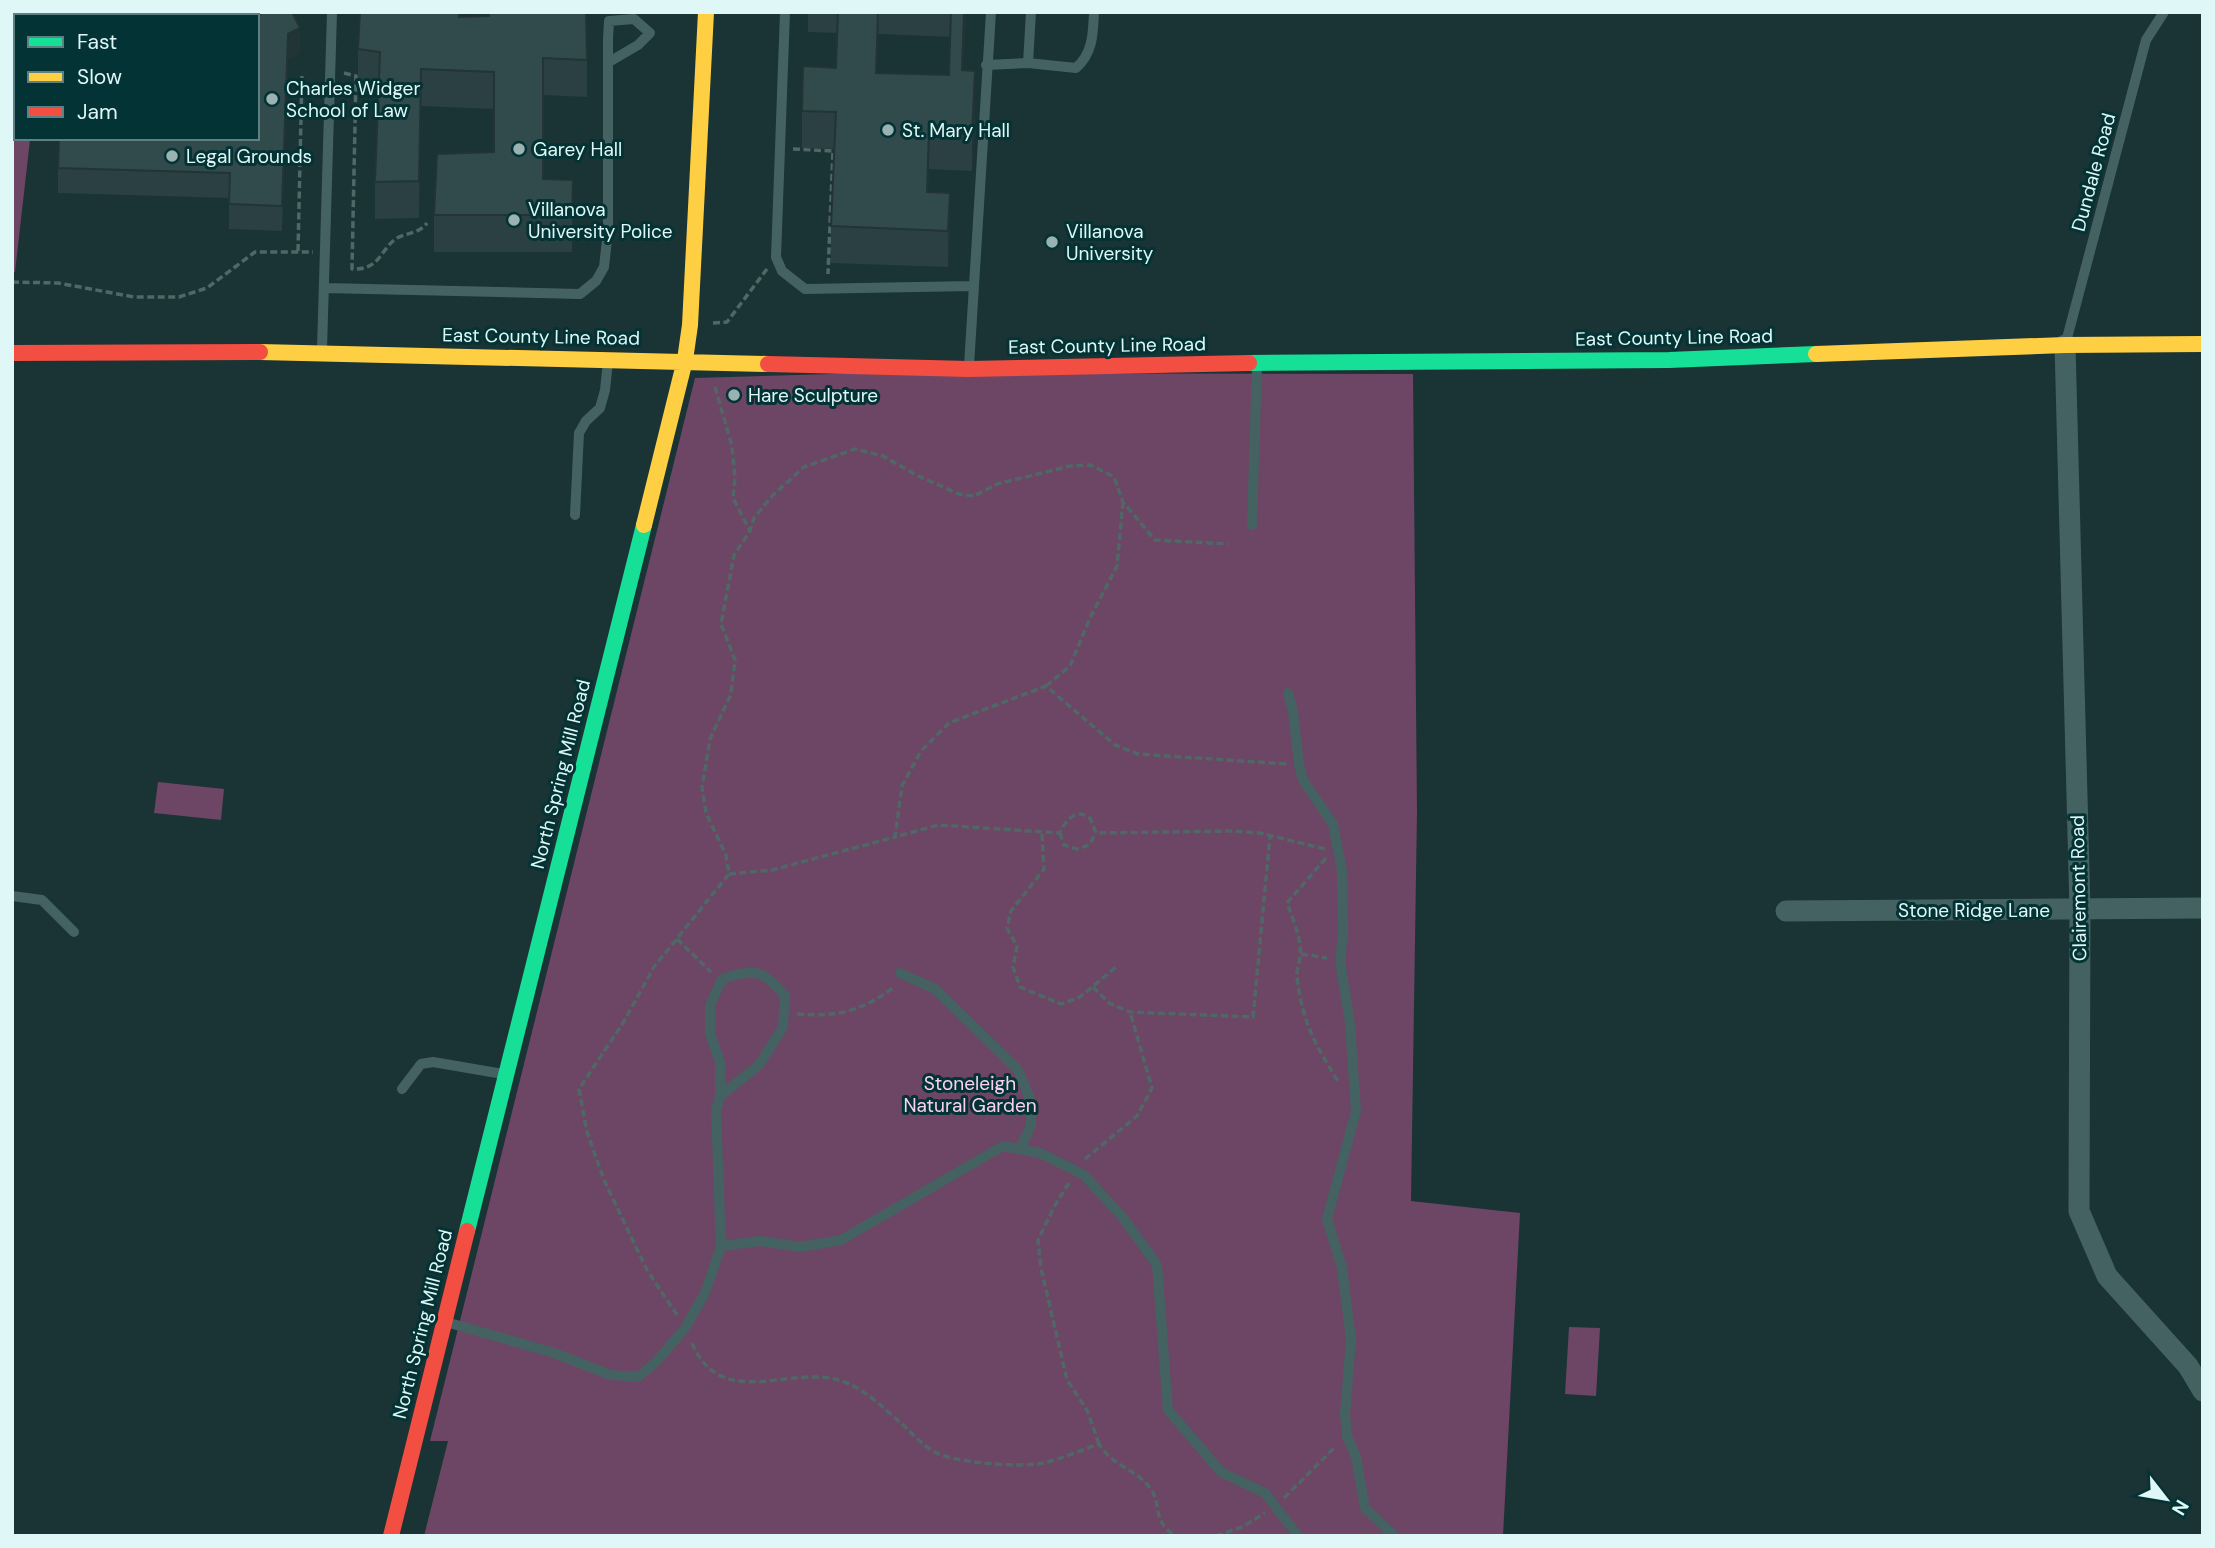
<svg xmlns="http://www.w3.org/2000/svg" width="2215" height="1548" font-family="'DM Sans',sans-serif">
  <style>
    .green { fill: #6c4664 }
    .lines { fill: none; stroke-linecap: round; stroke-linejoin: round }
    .path { stroke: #506767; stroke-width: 3.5; stroke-dasharray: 7 3.5; stroke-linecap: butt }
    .lane { stroke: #456263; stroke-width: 10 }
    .street { stroke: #456263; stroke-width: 21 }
    .fast { stroke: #16e098; stroke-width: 16 }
    .slow { stroke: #ffcf43; stroke-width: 16 }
    .jam { stroke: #f24e42; stroke-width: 16 }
    .wall { fill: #2a4042; fill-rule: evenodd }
    .shaded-wall { fill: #223436 }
    .building { fill: #314b4d; stroke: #223436; stroke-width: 2 }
    .poi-dot { fill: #9bb2b3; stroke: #033334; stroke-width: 2.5 }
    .labels { text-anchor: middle; stroke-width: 6; stroke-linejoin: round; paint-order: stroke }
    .poi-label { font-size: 19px; fill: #e0f7f7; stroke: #033334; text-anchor: start }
    .street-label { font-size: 19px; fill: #e0f7f7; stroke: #033334 }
    .park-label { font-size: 19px; fill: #fbd2ee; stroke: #033334 }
  </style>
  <rect width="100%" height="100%" fill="#1a3334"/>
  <path class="green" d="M162,12H252L253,16H164Z
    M12,136L30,140L15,272H12Z
    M866,373L1413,374L1417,812L1411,1201L1520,1213L1503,1536H424L448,1441H430L695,378Z
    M158,782L224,789L221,820L154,813Z
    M1569,1327L1600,1328L1596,1396L1565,1394Z"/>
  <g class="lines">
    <path class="path" d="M344,73L356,76L352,269C381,270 380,249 397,238C408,232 419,234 427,223
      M793,149L833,151L828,274
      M298,251L302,73
      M12,282L58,283L134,297H179L207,288L255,252H313
      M713,323L727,322L767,269
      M715,387L732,446L735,478L733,498L750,531
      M1046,686L1070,666L1090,618L1117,566L1123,502
      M1286,764L1138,754L1115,745L1046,686L949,723L921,751L902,786L895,837L938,825L1060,833C1065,820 1077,808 1090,818L1096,833L1233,831L1260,833L1325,849
      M1060,833L1064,845L1077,849L1089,845L1096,833
      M1042,834L1044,869L1011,911L1007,928L1017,946L1013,967L1020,987L1061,1004L1080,997L1116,967
      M1326,858L1287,903C1293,920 1302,939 1300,956C1300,963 1296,970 1297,978C1303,1024 1315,1044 1339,1083
      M729,874L772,870L895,837
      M677,939L711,972
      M1301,954L1327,958
      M1093,987L1109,1003L1130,1012L1253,1017L1270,836
      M797,1014C837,1017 861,1012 894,987
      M1085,1159L1137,1116L1152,1088L1130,1012
      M1069,1183L1055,1205L1038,1240L1041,1268L1067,1380L1087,1410L1099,1444
      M677,1315L647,1270L604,1180L587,1132L579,1089L623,1023L654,967L729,874L726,855L706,813L702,787L710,739L731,694L735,660L721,624L734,555L750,531L754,518L772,496L804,467L855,449L883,456L916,475L959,494L974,496L997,484L1070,466L1091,465L1114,477L1123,502L1155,540L1228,544
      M692,1343C720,1409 784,1368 835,1379C861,1385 881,1406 901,1423C911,1432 921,1444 933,1451C952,1463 1021,1468 1043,1463C1062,1459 1081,1450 1099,1444C1111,1465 1136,1469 1150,1488C1163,1505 1150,1518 1175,1536
      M1284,1498L1336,1446
      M1216,1536L1242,1527L1265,1513"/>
    <path class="lane" d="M17,12V16
      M785,12L776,257L782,271L805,289L973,286
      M1028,63L1031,12
      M986,65L1028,63L1076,68C1093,53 1093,34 1094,12
      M325,288L580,294L596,281L604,267L608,231V39L609,21L634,19L650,33L638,45L609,62
      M2066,342L2146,40L2164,12
      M322,349L332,12
      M969,366L991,12
      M575,515L579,433L586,421L600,408L605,390L608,361
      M1252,525L1257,365
      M1288,693L1293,711L1299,764L1303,780L1333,824L1342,871L1343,935L1340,961L1350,1023L1356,1111L1327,1219L1342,1268L1351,1339L1345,1414L1347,1436L1356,1457L1365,1508L1394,1536
      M12,896L42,900L74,932
      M900,973L935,989L1018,1070L1030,1099L1031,1125L1020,1149
      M402,1089L421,1064L433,1062L503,1074
      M721,1246L760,1241L800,1247L841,1240L1003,1146L1040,1153L1084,1175L1124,1219L1157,1265L1168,1410L1221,1472L1265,1493L1298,1536
      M446,1322L551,1352L611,1375L638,1377L657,1361L685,1328L705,1293L721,1246L716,1111L720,1096V1062L710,1034V1005L722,979C755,968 763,970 785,996L783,1027L759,1065L720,1096"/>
    <path class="street" d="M2065,345L2080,909L2079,1211L2107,1276L2188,1366L2203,1391
      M1786,911L2203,908"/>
    <path class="fast" d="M1249,363L1669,360L1816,354
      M467,1231L644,525"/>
    <path class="slow" d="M260,352L768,364
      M1816,354L2065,345L2203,344
      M644,525L685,360L690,325L706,12"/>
    <path class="jam" d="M12,353L260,352
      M768,364L969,369L1249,363
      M391,1536L467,1231"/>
  </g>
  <path class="wall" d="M460,12V17L587,60V97L543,95V179L573,217L572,252H434V215L494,152V109L421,106L419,218L375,219V182L379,89L358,85V49Z
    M808,12H966L963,70L975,108L972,171L929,169L928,192L950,230L948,267L831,263V226L834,149L802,148V111L836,68L837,33L808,32ZM878,34L951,37L949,75L877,73Z
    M257,16L300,53L288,59L282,231L229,229V198L58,193V168L257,138Z"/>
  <path class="shaded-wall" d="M878,12V34L876,110V73Z
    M964,12H966L962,107V70Z
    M300,28V53L288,59L282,231L288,34Z
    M421,69V106L419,218V181Z
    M975,71V108L972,171V134Z
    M929,132V169L927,229V192Z
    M573,180V217L572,252V215Z
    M950,193V230L948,267V231Z"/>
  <path class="building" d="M43,12H119L121,16H37Z
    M264,12H292L300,28L288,34L282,206L229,204L230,173L58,168L59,138H257V16Z
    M360,12H459V17L489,16V12H586L587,60L543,58V179L573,180L572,215H434L437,154L494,152V72L421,69L419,181L375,182L380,52L358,49Z
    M838,12H878L876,73L949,75L951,12H964L962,70L975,71L972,134L929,132L927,192L950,193L948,231L831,226L836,112L802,111L803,66L836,68Z"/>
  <g class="poi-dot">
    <circle cx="272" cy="99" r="7"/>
    <circle cx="888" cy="130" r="7"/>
    <circle cx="519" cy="149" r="7"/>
    <circle cx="172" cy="156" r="7"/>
    <circle cx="514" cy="220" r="7"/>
    <circle cx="1052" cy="242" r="7"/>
    <circle cx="734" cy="395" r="7"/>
  </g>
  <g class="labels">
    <g class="poi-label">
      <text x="286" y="95">Charles Widger<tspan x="286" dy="22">School of Law</tspan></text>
      <text x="902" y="137">St. Mary Hall</text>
      <text x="533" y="156">Garey Hall</text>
      <text x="186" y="163">Legal Grounds</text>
      <text x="528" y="216">Villanova<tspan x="528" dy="22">University Police</tspan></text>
      <text x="1066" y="238">Villanova<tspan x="1066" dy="22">University</tspan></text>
      <text x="748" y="402">Hare Sculpture</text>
    </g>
    <g class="street-label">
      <text transform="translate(2093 172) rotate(-75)" y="7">Dundale Road</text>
      <text transform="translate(541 336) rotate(1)" y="7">East County Line Road</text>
      <text transform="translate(1674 337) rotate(-1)" y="7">East County Line Road</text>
      <text transform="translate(1107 345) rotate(-1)" y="7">East County Line Road</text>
      <text transform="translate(560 774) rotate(-76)" y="7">North Spring Mill Road</text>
      <text transform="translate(2078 888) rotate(-91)" y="7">Clairemont Road</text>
      <text x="1974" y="917">Stone Ridge Lane</text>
      <text transform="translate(422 1324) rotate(-76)" y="7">North Spring Mill Road</text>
    </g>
    <g class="park-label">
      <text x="970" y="1090">Stoneleigh<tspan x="970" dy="22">Natural Garden</tspan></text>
    </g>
  </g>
  <rect width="2215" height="1548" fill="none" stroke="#e0f7f7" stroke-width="28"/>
  <rect x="14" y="14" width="245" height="126" fill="#033334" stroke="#5b8182" stroke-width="2"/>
  <rect x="28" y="37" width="35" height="10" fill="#16e098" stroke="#5b8182" stroke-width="2"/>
  <text x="77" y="49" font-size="21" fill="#e0f7f7">Fast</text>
  <rect x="28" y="72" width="35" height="10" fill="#ffcf43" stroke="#5b8182" stroke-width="2"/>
  <text x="77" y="84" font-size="21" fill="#e0f7f7">Slow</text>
  <rect x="28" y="107" width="35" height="10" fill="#f24e42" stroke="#5b8182" stroke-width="2"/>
  <text x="77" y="119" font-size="21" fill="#e0f7f7">Jam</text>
  <g transform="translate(2166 1499) rotate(121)" stroke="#033334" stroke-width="5" paint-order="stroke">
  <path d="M0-5L12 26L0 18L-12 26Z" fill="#e0f7f7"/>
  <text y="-10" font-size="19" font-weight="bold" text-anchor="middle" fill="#e0f7f7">N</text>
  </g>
</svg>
